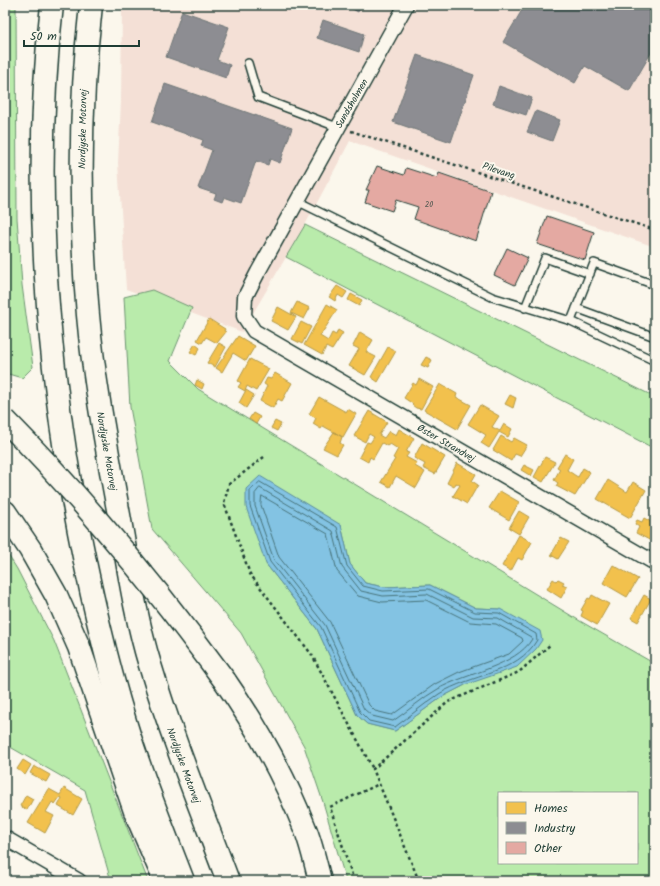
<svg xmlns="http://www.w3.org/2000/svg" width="660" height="886" font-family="Kalam,sans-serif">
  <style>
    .built { fill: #f4e0d6 }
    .green { fill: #b9ebab; stroke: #6c9470; fill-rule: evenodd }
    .water { fill: #83c3e3; stroke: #5b8d9d }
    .homes { fill: #f2c14e; stroke: #b39946 }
    .industry { fill: #8d8d92; stroke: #6c7576 }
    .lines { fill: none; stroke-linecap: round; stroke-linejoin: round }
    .shore { stroke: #47737a; stroke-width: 1 }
    .building { fill: #e4a9a2; stroke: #1f3d34 }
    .lane-casing { stroke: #1f3d34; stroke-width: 10 }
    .street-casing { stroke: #1f3d34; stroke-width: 17 }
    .highway-casing { stroke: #1f3d34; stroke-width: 25 }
    .path { stroke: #1f3d34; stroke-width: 2.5; stroke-dasharray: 3 3; stroke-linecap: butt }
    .lane { stroke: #fbf7ec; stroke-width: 7 }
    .street { stroke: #fbf7ec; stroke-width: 14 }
    .highway { stroke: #fbf7ec; stroke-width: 22 }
    .highway-bridge-casing { stroke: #1f3d34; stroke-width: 25; stroke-linecap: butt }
    .highway-bridge { stroke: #fbf7ec; stroke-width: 22 }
    .labels { text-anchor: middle; stroke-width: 4; stroke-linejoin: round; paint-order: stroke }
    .number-label { font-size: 8px; fill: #505850 }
    .street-label { font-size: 10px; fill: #1f3d34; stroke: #fbf7ec }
  </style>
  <rect width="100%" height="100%" fill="#fbf7ec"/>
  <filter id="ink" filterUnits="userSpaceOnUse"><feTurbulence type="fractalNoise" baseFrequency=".025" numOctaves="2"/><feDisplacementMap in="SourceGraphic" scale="8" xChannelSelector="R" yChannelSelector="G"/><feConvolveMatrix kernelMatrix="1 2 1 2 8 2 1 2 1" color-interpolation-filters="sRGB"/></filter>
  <g filter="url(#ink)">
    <path class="built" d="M122,5H655V247L350,141L305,225L242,332L126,289L118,163L121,102Z"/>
    <path class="green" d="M5,5H16L17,218L22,285L33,367L22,378L5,373Z
      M305,225L655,397V449L286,257Z
      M152,290L192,308L170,361L198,389L580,621L655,664V881H346L323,802L304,746L241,633L152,529L130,407L124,297ZM341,525L350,564L365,583L384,587L430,585L476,608L500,609L465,685L442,697L395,731L367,724L357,715L317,629L266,564ZM499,793H637V863H499Z
      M5,550L17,569L54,641L148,881H111L85,790L5,744Z"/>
    <path class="water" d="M260,476L341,525L350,564L365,583L384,587L430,585L476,608L500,609L540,631L542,640L536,649L517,667L465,685L442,697L395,731L367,724L357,715L317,629L266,564L246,507V489Z"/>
    <path class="homes" d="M337,286L347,292L343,298L338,295L335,301L329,297Z
      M351,294L362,300L359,306L348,300Z
      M297,302L310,308L304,319L291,313Z
      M327,304L337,310L320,336L328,341L332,333L336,335L338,330L343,333L332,350L326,347L322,355L304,345Z
      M278,307L296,317L288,330L271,321Z
      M209,319L225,329L224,331L226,332L217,343L206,337L202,343L197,340Z
      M301,322L311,327L302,344L292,339Z
      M360,332L373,340L366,352L376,357L365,375L349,366L359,349L353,346Z
      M238,336L255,346L246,361L233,353L222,372L216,368Z
      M219,343L226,347L215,367L207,363Z
      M195,344L200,348L196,355L190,352Z
      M388,347L396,351L378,382L371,377Z
      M426,357L432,360L428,368L421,365Z
      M250,359L269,369L256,391L247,386L245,391L238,387L241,383L238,381Z
      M275,373L292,383L282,401L278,399L273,408L260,401L267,386L264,384L267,378L271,379Z
      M419,379L433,387L421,409L416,408L412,405L413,404L404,398L413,383L416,385Z
      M197,380L204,384L202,389L195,385Z
      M440,384L457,394L456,397L471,405L457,429L424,410Z
      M246,390L254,395L246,408L239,403Z
      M510,395L516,398L513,408L505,404Z
      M319,397L346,412L348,409L356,414L343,437L323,426L321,429L313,424L316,418L309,414Z
      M480,405L499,416L492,427L500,431L504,424L512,429L508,437L499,432L489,448L481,443L486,435L468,424Z
      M369,411L387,422L379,435L384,438L389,431L396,435L399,429L414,438L406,452L409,453L406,457L417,463L415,466L425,472L416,488L396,476L390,487L381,482L395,459L393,458L398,449L390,444L387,446L382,443L373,459L370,457L368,462L359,457L367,442L370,443L374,437L369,434L365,442L354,436Z
      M253,413L260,417L256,424L249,419Z
      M275,421L281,424L277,431L271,428Z
      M334,432L342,437L340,443L343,445L337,455L323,448Z
      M501,436L511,442L514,438L527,445L520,456L515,454L511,461L493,450Z
      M422,443L445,457L435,474L423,468L425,464L414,458Z
      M565,454L573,459L567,470L576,476L578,477L583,468L590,472L575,496L556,486L558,483L554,480L560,469L557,467Z
      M545,457L555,462L543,482L534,477Z
      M457,463L476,474L472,481L478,485L467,504L453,496L460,485L456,483L454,487L447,483Z
      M524,465L534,470L531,476L521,470Z
      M608,480L627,492L633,482L646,490L630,518L597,499Z
      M500,491L519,502L509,520L489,508Z
      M519,511L529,517L519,534L509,528Z
      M644,518L655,524V543L636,533L639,527L635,524L637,520L642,522Z
      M519,535L532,542L522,560L518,558L511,571L502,566Z
      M561,538L569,542L558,559L551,555Z
      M613,565L638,579L627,597L603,583Z
      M553,579L556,581L558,579L564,582L562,585L567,587L561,598L547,589Z
      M592,595L609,604L597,625L581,616L583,611L581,610L588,598L590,599Z
      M644,595L651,599L638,622L631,618Z
      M23,760L31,765L25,775L17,769Z
      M34,766L50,775L46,782L30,773Z
      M64,788L82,799L73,815L58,806L62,798L60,797L55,804L52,802L46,812L54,816L45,833L28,823L49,789L60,795Z
      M26,795L33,799L27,810L20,806Z"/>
    <path class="industry" d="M345,5H362L358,12Z
      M525,5H655V46L629,91L585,66L575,83L503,42Z
      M182,11L229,27L217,60L230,65L226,78L166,57Z
      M323,20L364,34L359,52L317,38Z
      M417,55L474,75L451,142L393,122Z
      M165,84L292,128L280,163L270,159L268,165L256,161L241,203L224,197L222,202L214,199L216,194L198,188L212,150L201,146L203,140L152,122Z
      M499,86L532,98L526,115L493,104Z
      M536,111L560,120L552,141L527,132Z"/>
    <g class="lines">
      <path class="shore" d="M260,482L337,527L347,566L363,586L383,591L429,589L475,612L499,613L536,634L537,640C517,674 471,674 439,694C424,704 410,716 395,727L369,721L360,712L321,627L270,562L250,506V491Z
        M260,488L333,531L342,567L361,591L383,596L427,594L473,617L498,618L531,637L532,639C516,666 466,673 438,689C422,698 408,711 393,721L372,716L364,709L325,625L274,560L255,506V494Z
        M262,496L328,534L337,571L358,596L382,602L426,600L470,622L496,624L522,638L523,641L509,654L459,672L435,684L392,715L375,711L369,705L330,622L279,557L261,505Z"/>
    </g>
    <path class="building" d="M377,166L404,175L406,168L437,178L439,173L491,191L476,241L414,219L418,207L396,200L392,211L365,202L369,190H366Z
      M547,216L594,232L585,260L537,244Z
      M507,248L528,258L515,285L494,275Z"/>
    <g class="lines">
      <g class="lane-casing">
        <path id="lane" d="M248,63L258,97L337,127
          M297,201L492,297L571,321L655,361
          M525,308L545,258L590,274
          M576,308L655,337
          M571,321L594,263L655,285"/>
      </g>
      <g class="street-casing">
        <g id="street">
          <path id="s1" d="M406,5L258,272L245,297L244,316L254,331L655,563"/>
          <path d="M5,838L79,881"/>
        </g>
      </g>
      <g class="highway-casing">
        <g id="highway">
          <path d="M52,5C33,166 44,329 71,488C85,568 102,647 126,725C142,778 163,829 183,881"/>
          <path id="s2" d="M91,5C79,108 79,211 88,315C94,382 107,449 119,515C128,565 135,616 150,665C172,738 201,809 228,881"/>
          <path d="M5,512L30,549L56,595L79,647L136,814L165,881"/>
          <path d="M225,681C258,728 285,778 306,831C312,847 316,865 320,881"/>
        </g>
      </g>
      <path class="path" d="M351,131L655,230
        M264,457L229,484L224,503L250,574L312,655L373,769
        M354,881L330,807L379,784
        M419,881L373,769L448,702L519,672L551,644"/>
      <use href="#lane" class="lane"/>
      <use href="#street" class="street"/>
      <use href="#highway" class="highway"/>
      <g class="highway-bridge-casing">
        <path id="highway-bridge" d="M5,420C86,502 157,588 225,681"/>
      </g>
      <use href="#highway-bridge" class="highway-bridge"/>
    </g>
  </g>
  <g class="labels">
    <g class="number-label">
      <text x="429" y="207">20</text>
    </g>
    <g class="street-label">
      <text transform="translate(351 103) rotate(-60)" y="4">Sundsholmen</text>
      <text transform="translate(82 129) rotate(-89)" y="4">Nordjyske Motorvej</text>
      <text transform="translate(499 170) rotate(18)" y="4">Pilevang</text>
      <text dy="4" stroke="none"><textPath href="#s1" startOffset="593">Øster Strandvej</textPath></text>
      <text dy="4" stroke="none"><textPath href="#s2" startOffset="448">Nordjyske Motorvej</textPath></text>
      <text dy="4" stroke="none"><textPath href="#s2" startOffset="772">Nordjyske Motorvej</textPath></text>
    </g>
  </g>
  <rect width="660" height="886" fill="none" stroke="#fbf7ec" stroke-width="20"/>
  <rect x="10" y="10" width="640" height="866" fill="none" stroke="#1f3d34" stroke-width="1.5" filter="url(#ink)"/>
  <rect x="498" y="792" width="140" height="72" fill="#fbf7ec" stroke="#a3ada2"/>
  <rect x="506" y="802" width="20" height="12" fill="#f2c14e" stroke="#a3ada2"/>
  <text x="534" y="812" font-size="12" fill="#1f3d34">Homes</text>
  <rect x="506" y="822" width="20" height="12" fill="#8d8d92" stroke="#a3ada2"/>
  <text x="534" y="832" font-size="12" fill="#1f3d34">Industry</text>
  <rect x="506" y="842" width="20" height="12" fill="#e4a9a2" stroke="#a3ada2"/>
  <text x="534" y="852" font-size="12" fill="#1f3d34">Other</text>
  <path d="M24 40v6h115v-6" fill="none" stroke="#1f3d34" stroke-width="2"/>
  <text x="30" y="40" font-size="12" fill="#1f3d34" stroke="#fbf7ec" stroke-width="3" paint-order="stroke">50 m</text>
</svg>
